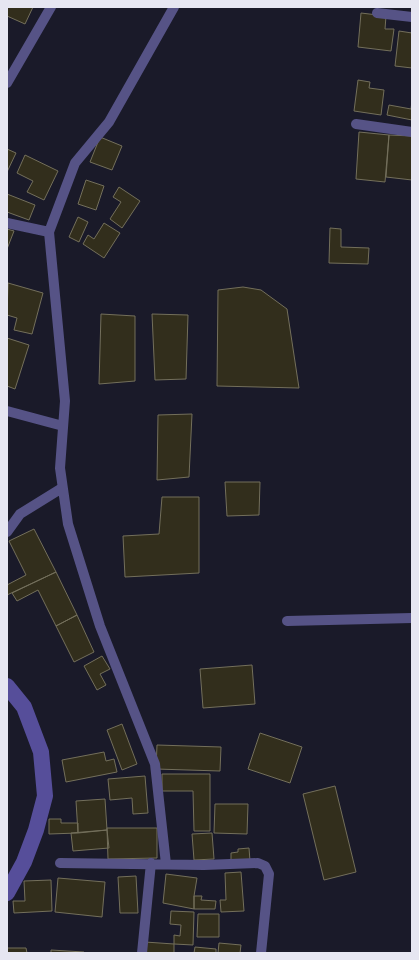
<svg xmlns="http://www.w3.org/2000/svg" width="419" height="960" font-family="'IBM Plex Sans',sans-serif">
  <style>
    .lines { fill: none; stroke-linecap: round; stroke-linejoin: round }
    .canal { stroke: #564e9a; stroke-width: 16 }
    .building { fill: #322e1c; stroke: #736f5b }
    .minor { stroke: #565386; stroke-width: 10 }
  </style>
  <rect width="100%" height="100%" fill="#1a1a29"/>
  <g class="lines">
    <path class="canal" d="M7,686L24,707L41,752L45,796L36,830L24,862L7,893"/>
  </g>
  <path class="building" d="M7,7H33L25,24L7,16Z
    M361,13L386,16L385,29H394L391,51L358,47Z
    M399,31L412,33V68L395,66Z
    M358,80L370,82L369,88L384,90L381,115L354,111Z
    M412,101V120L387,115L389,105L411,109Z
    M359,132L389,135L385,182L356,179Z
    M389,135L412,136V180L386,177Z
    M100,137L122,146L112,170L90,162Z
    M7,149L16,153L7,172Z
    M25,155L58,171L44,200L27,192L33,181L17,173Z
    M86,180L104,186L96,210L78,204Z
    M119,187L140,201L122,228L110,219L121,202L113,197Z
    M7,194L35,205L29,220L7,212Z
    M78,217L88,222L79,242L69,237Z
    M104,223L120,233L104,258L83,244L88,235L94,239Z
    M330,228L341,229V247L369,248L368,264L329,263Z
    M7,229L14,231L7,249Z
    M8,283L43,293L32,334L14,330L17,318L7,315Z
    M243,287L261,290L287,309L299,388L217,386L218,290Z
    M101,314L135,316V381L99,384Z
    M152,314L188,315L186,379L155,380Z
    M7,338L29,345L15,389L7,386Z
    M192,414L189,477L157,480L158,415Z
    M225,482H260L259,515L227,516Z
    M162,497H199V573L125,577L123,536L159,534Z
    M34,529L56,572L7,595V585L26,575L9,541Z
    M56,572L77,615L56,626L38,590L17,601L12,593Z
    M77,615L94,652L74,662L56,626Z
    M102,656L110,669L100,674L106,685L97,690L84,666Z
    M252,665L255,704L203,708L200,669Z
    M122,724L137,764L122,770L107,730Z
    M260,733L302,747L290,783L248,769Z
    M157,745L221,747L220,771L156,769Z
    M104,752L106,761L114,759L117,772L66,782L62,760Z
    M162,774H210V831H194L193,791H162Z
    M145,776L148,813L133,814L132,798L110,800L108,779Z
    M335,786L356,872L324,880L303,794Z
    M105,799L107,830L78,833L76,801Z
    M215,804H248L247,834L214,833Z
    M49,819H61V823H78V833L49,834Z
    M107,828H157V858L108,859Z
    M107,830L109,848L73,851L71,833Z
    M212,833L214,859L194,860L192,834Z
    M249,848L250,861L231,862V853L238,852V849Z
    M241,872L244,911L221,912L220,900H226L225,873Z
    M166,874L197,878L194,896V909L163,903Z
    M136,876L138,913H120L118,877Z
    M58,878L105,882L102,917L55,912Z
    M51,880L52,911L14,913L13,901H25L24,881Z
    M194,896H202L201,900L216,901L215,909H194Z
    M171,911L194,912L193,945L174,944V935L180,936L181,925L170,924Z
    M198,914H219V937H197Z
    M145,942L174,944V953H144Z
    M219,943L241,945L240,953H218Z
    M195,947L216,949V953H194Z
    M7,948H26L27,953H7Z
    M51,950L84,952V953H51Z"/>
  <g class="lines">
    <path class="minor" d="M377,13L412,17
      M7,83L51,7
      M356,124L412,132
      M7,223L49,232
      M7,411L63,426
      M7,532L20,514L62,488
      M287,621L412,618
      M60,863L204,865L258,863L265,866L269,874L261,953
      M166,864L155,764L100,626L68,524L60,468L65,401L49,232L75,163L109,122L174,7
      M142,953L151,863"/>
  </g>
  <rect width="419" height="960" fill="none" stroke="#e6e6f1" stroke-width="16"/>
</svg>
